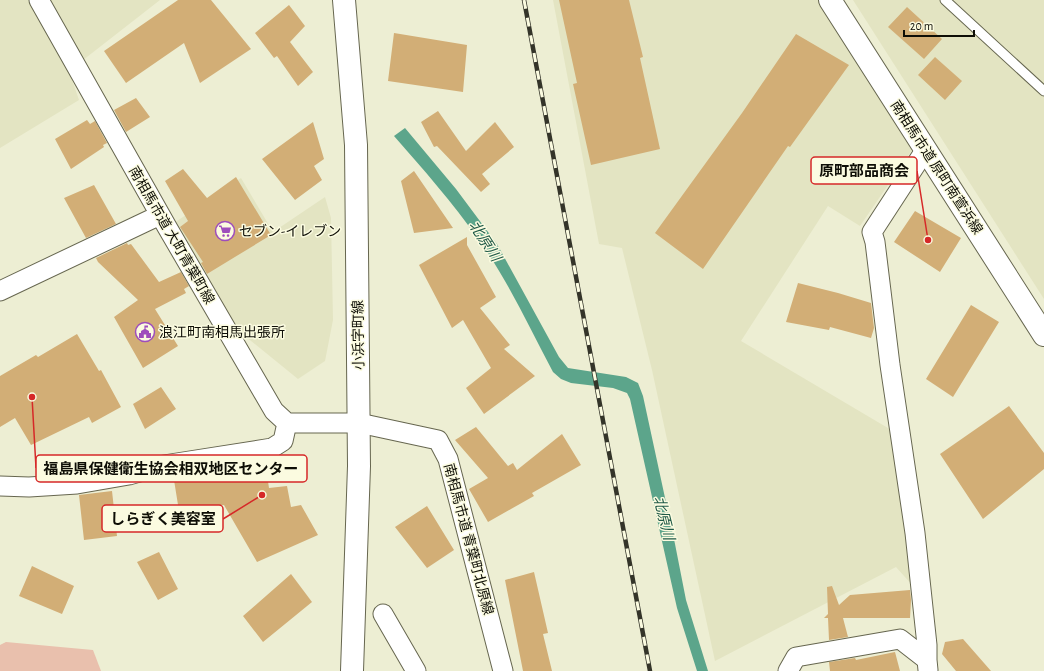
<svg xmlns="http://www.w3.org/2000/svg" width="1044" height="671" font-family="'Alegreya Sans','Noto Sans JP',sans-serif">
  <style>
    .built { fill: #e3e4c2 }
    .green { fill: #e9c0ad }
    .water { fill: #5ca58b }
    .building { fill: #d2ae76 }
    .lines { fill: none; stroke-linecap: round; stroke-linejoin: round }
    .service-casing { stroke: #66664f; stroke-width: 11 }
    .minor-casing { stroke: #66664f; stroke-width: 21 }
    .tertiary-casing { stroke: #66664f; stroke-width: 24 }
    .secondary-casing { stroke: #66664f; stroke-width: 24 }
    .service { stroke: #fff; stroke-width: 9 }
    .minor { stroke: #fff; stroke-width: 19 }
    .tertiary { stroke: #fff; stroke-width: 22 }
    .secondary { stroke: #fff; stroke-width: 22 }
    .rail-casing { stroke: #343429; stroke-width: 4.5 }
    .rail { stroke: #fbfbe0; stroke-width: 3; stroke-dasharray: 9; stroke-linecap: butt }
    .labels { text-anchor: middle; stroke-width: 3; stroke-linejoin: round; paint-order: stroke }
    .street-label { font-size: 14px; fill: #0e0e06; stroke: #fbfbe0 }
    .poi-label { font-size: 14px; fill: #0e0e06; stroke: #fbfbe0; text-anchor: start }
    .water-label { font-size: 15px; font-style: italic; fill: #1f5947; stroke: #fbfbe0 }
    .leader { fill: none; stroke: #d62828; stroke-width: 1.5 }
    .callout-dot { fill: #d62828; stroke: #fbfbe0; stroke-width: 1.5 }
    .callout { fill: #fbfbe0; stroke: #d62828; stroke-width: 1.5 }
    .callout-label { font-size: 15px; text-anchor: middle; font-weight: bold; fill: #0e0e06 }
  </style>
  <rect width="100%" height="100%" fill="#edeed3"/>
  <path class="built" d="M0,0H160L69,71L79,100L0,148Z
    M553,0H818L863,66L912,150L860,226L828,206L741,341L893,431L913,586L896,567L715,661L652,370L622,248L599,244Z
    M853,0H1044V299Z
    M241,178L273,232L325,197L331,218L333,320L325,361L298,379L229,323L174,223Z"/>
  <path class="green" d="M6,642L93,650L101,671H0V645Z"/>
  <path class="water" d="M405,128L456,189L497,244L559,357L568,368L626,377L638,383L643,396L675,544L686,600L708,671H697L677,608L630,399L627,393L613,388L571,383L561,379L553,372C529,327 508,280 478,239C453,203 423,169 394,136Z"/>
  <path class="building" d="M178,0H211L251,49L200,83L184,43L126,83L104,51Z
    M559,0H629L643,57L640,58L660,149L591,165L573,84L577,83Z
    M289,5L305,26L290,42L313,72L298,86L277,56L274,58L255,33Z
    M907,7L942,39L924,59L888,27Z
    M394,33L467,45L463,92L388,81Z
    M796,34L849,65L790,147L788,146L703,269L655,233L742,113Z
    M935,57L962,81L945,100L918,75Z
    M136,98L150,117L126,132L114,110Z
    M438,111L466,151L495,122L514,147L482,174L490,184L481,192L437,146L434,147L421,122Z
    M87,120L90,124L95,121L107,143L103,145L104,147L71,169L55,139Z
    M313,122L324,159L314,166L322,180L295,200L262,159Z
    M183,169L207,198L236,177L271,235L207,274L201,263L203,262L180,227L188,221L165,181Z
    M414,171L453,228L414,233L401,181Z
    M94,185L116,224L86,238L64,198Z
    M915,211L961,238L940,272L894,242Z
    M467,237V245L496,297L480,308L510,345L504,349L535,376L484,414L466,388L491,368L463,320L452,328L419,265Z
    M127,243L128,245L131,244L159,282L181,272L189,286L184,289L186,293L155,309L178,346L143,368L114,317L138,300L98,262L96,258Z
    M798,283L838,293L871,303L874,328L871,338L830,327L829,330L786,322Z
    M971,305L999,322L953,397L926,379Z
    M77,334L99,371L101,370L121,407L92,423L89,417L31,445L15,418L0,427V376L36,355L38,357Z
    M161,387L176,409L145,429L133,404Z
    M1009,406L1044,453V469L983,519L940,454Z
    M476,427L508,466L513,463L517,470L562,434L581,465L532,493L534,496L488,522L469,489L488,478L455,440Z
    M247,468L267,475L269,488L287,486L291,507L301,505L318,535L257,562L224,505L179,511L174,480Z
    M112,491L117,536L84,540L79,495Z
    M427,506L454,550L427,568L395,527Z
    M159,552L178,589L158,600L137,562Z
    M32,566L74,586L62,614L19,596Z
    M534,572L548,633L543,634L552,671H523L505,580Z
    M291,574L312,602L263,642L243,616Z
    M832,586L839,605L850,595L910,590L911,600L910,618H843L848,637L829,640L828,618H824L828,614L827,587Z
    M963,639L991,671H956L942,654L945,642Z
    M895,652L900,671H830L829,662L855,658L856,660Z"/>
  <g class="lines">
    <g class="service-casing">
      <path id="service" d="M945,0L1044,91"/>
    </g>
    <g class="minor-casing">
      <path id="minor" d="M39,0L167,227L274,411L287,423H359L438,440L448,459L503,671
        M926,149L872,232L875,242L890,365L915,533L927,645V660
        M0,291L160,215
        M0,486L29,487L77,484L129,475L164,465L272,448L283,441L287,423
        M383,614L416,671
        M788,671L796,657L900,639L927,660L928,670"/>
    </g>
    <g class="tertiary-casing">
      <path id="tertiary" d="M830,0L1044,335"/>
    </g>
    <g class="secondary-casing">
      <path id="secondary" d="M344,0L356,145L359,466L352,671"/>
    </g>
    <use href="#service" class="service"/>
    <use href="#minor" class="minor"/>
    <use href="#tertiary" class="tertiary"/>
    <use href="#secondary" class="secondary"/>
    <g class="rail-casing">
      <path id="rail" d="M524,0L650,671"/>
    </g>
    <use href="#rail" class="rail"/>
  </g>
  <defs>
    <g id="supermarket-ring" transform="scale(1)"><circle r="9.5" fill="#fbfbe0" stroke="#9e4dbc" stroke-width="1.5"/><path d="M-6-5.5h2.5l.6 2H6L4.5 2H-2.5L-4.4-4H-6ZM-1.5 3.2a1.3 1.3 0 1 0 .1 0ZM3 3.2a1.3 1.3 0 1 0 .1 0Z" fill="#9e4dbc"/></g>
    <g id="civic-ring" transform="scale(1)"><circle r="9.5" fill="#fbfbe0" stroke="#9e4dbc" stroke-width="1.5"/><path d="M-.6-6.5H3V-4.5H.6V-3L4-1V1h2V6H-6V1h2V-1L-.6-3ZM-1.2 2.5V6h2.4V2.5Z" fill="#9e4dbc"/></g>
  </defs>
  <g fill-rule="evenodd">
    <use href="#supermarket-ring" x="225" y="231"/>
    <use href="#civic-ring" x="145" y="332"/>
  </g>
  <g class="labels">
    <g class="street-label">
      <text transform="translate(937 167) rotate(57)" y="5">南相馬市道 原町南萱浜線</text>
      <text transform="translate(172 235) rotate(60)" y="5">南相馬市道 大町青葉町線</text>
      <text transform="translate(358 335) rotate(-91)" y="5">小浜字町線</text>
      <text transform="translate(469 539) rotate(75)" y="5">南相馬市道 青葉町北原線</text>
    </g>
    <g class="poi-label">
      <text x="239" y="236">セブン-イレブン</text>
      <text x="159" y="337">浪江町南相馬出張所</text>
    </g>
    <g class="water-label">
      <text transform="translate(485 241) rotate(57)" y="5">北原川</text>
      <text transform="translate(664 518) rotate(76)" y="5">北原川</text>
    </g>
  </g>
  <path class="leader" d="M928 240L917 171M32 397L36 468M262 495L223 519"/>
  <g class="callout-dot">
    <circle cx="928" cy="240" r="4"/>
    <circle cx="32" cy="397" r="4"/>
    <circle cx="262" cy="495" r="4"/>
  </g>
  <g class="callout">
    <rect x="811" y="157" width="106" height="27" rx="4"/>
    <rect x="36" y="455" width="271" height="27" rx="4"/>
    <rect x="102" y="505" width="121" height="27" rx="4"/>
  </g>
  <g class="callout-label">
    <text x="864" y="176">原町部品商会</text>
    <text x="171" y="474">福島県保健衛生協会相双地区センター</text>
    <text x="163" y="524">しらぎく美容室</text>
  </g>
  <path d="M904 30v6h70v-6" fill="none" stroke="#0e0e06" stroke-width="2"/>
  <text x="910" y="30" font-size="12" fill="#0e0e06" stroke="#fbfbe0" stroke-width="3" paint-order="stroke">20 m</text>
</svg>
